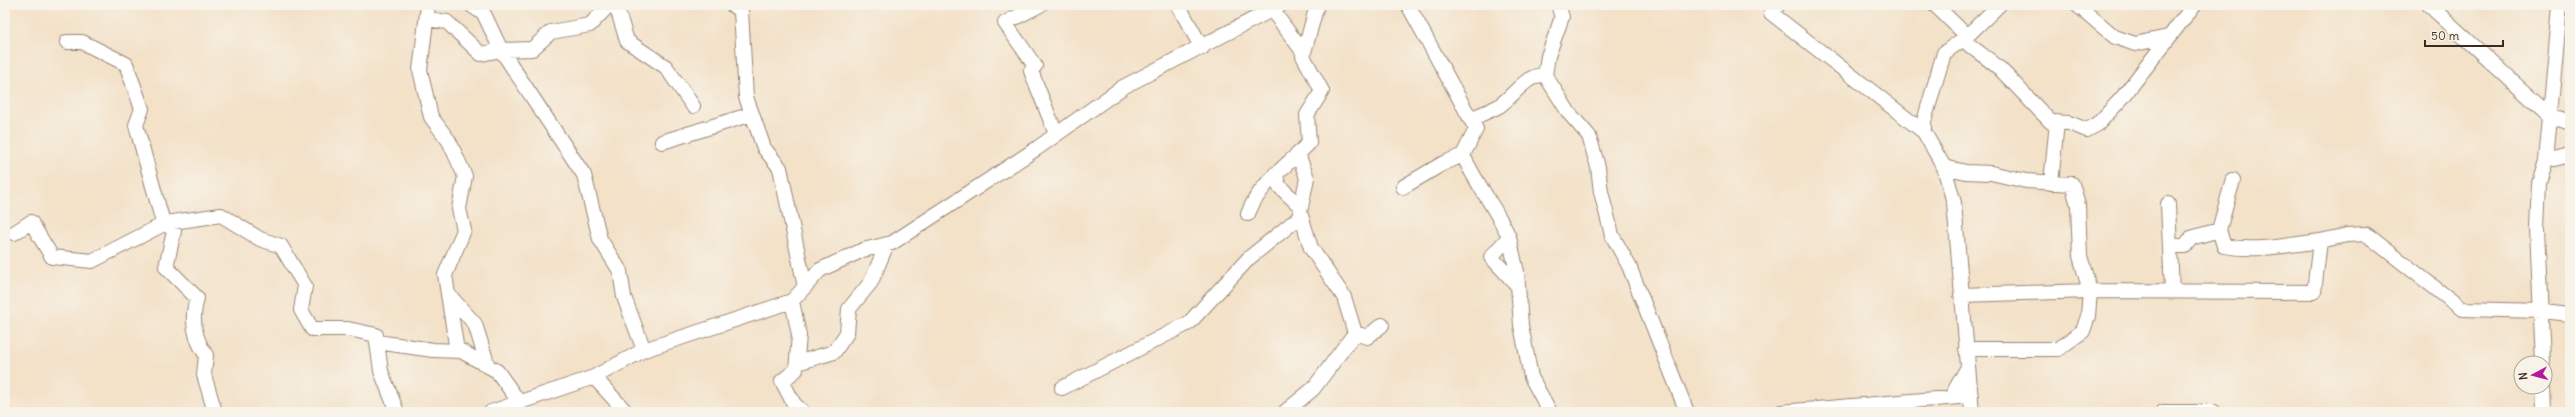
<svg xmlns="http://www.w3.org/2000/svg" width="2575" height="417" font-family="Delius,sans-serif">
  <style>
    .lines { fill: none; stroke-linecap: round; stroke-linejoin: round }
    .minor-casing { stroke: #978673; stroke-width: 16 }
    .minor { stroke: #fff; stroke-width: 14 }
  </style>
  <rect width="100%" height="100%" fill="#f7f3e8"/>
  <filter id="ink" filterUnits="userSpaceOnUse"><feTurbulence type="fractalNoise" baseFrequency=".025" numOctaves="2"/><feDisplacementMap in="SourceGraphic" scale="8" xChannelSelector="R" yChannelSelector="G"/><feConvolveMatrix kernelMatrix="1 2 1 2 8 2 1 2 1" color-interpolation-filters="sRGB"/></filter>
  <filter id="wash" filterUnits="userSpaceOnUse"><feTurbulence type="fractalNoise" baseFrequency=".012" numOctaves="4" result="noise"/><feDisplacementMap in="SourceGraphic" scale="16" xChannelSelector="R" yChannelSelector="G"/><feGaussianBlur stdDeviation="0.9" result="paint"/><feColorMatrix in="noise" values="0 0 0 0 0 0 0 0 0 0 0 0 0 0 0 0 0 1.4 0 .05"/><feComposite in="paint" operator="in"/></filter>
  <g filter="url(#wash)">
    <rect width="100%" height="100%" fill="#f3e1c8"/>
  </g>
  <g filter="url(#ink)">
    <g class="lines">
      <g class="minor-casing">
        <path id="minor" d="M428,5L420,70L431,117L449,141L465,176L459,209L464,230L445,275L457,351
          M471,5L484,14L501,50L584,175L600,239L620,271L624,297L644,350
          M616,5L627,41L666,67L693,106
          M732,5L741,11L746,97L764,148L780,168L805,287
          M1040,5L1005,23L1035,66L1031,71L1056,134
          M1178,5L1202,48
          M1408,5L1476,129L1463,155C1476,184 1496,208 1509,237
          M1778,5L1771,13L1924,132
          M1935,5L1967,36
          M2077,5L2115,37L2135,44L2168,37
          M2429,5L2550,116L2570,123
          M1272,10L1304,53
          M427,19L447,22L481,54L501,50L532,49L551,32L590,25L609,5
          M1963,39C1974,51 1989,58 2001,70C2018,87 2034,105 2051,122L2069,123L2087,130L2098,124L2122,98L2194,5
          M67,42H82L126,64L142,109L136,125L162,219L174,231L166,267L197,298C191,318 194,338 206,355L204,375L215,412
          M1545,75L1548,56L1562,17L1558,5
          M1470,119C1479,115 1490,111 1499,106C1513,97 1527,73 1545,75L1569,113L1589,136L1598,167L1601,192L1612,235L1629,266L1687,412
          M662,142L752,114
          M2546,161L2570,155
          M1944,167L1966,172L1991,173L2026,181L2072,184L2078,205L2080,256L2090,291L2088,316L2083,331L2058,349H1966
          M1275,174L1279,186L1301,207
          M2051,183L2057,122
          M1403,187L1442,164L1463,155
          M2168,204L2172,291
          M1248,214C1257,189 1278,172 1298,154
          M2219,230L2233,180
          M14,233L31,222L52,257L92,261L166,223L221,215L260,239L281,246L305,286L301,310L312,329H348L376,335L381,371L397,412
          M2170,246H2185L2191,238L2219,230L2224,246C2256,252 2288,245 2320,241
          M1516,284L1491,257L1509,237L1517,272L1521,325L1531,377L1550,412
          M448,294L475,324L488,366
          M1961,295L2090,291L2314,292L2320,241L2347,235L2366,234L2462,309L2542,311L2570,314
          M792,301L799,335L796,370L782,381L794,404L803,412
          M1355,333L1367,337L1382,325
          M377,342L433,350L461,351L497,371L519,402
          M797,363L834,352L847,333L849,309L871,282L887,244
          M2543,363L2537,228L2539,183L2546,161L2560,5
          M594,377L626,412
          M2543,387L2544,412
          M1062,388L1189,323L1249,258L1301,216
          M1951,397L1968,367
          M491,412L594,377L644,350L792,301L820,270L863,250L892,243L1036,149L1123,87L1281,5
          M1285,412L1313,389L1355,333L1344,297L1311,248L1300,212L1307,178L1298,154L1309,143L1307,115L1322,91L1303,56L1317,5
          M1781,412L1971,396
          M1972,412L1954,203L1944,167L1924,132V121L1944,53L1967,36L1999,5
          M2163,412H2214"/>
      </g>
      <use href="#minor" class="minor"/>
    </g>
  </g>
  <rect width="2575" height="417" fill="none" stroke="#f7f3e8" stroke-width="20"/>
  <g transform="translate(2533 375) rotate(263)"><circle r="19" fill="#f7f3e8" stroke="#aca397"/>
  <path d="M0-3L7 15L0 10L-7 15Z" fill="#b5179e"/>
  <text y="-6" font-size="11" font-weight="bold" text-anchor="middle" fill="#3b2a1e">N</text>
  </g>
  <path d="M2425 40v6h78v-6" fill="none" stroke="#3b2a1e" stroke-width="2"/>
  <text x="2431" y="40" font-size="12" fill="#3b2a1e" stroke="#f7f3e8" stroke-width="3" paint-order="stroke">50 m</text>
</svg>
